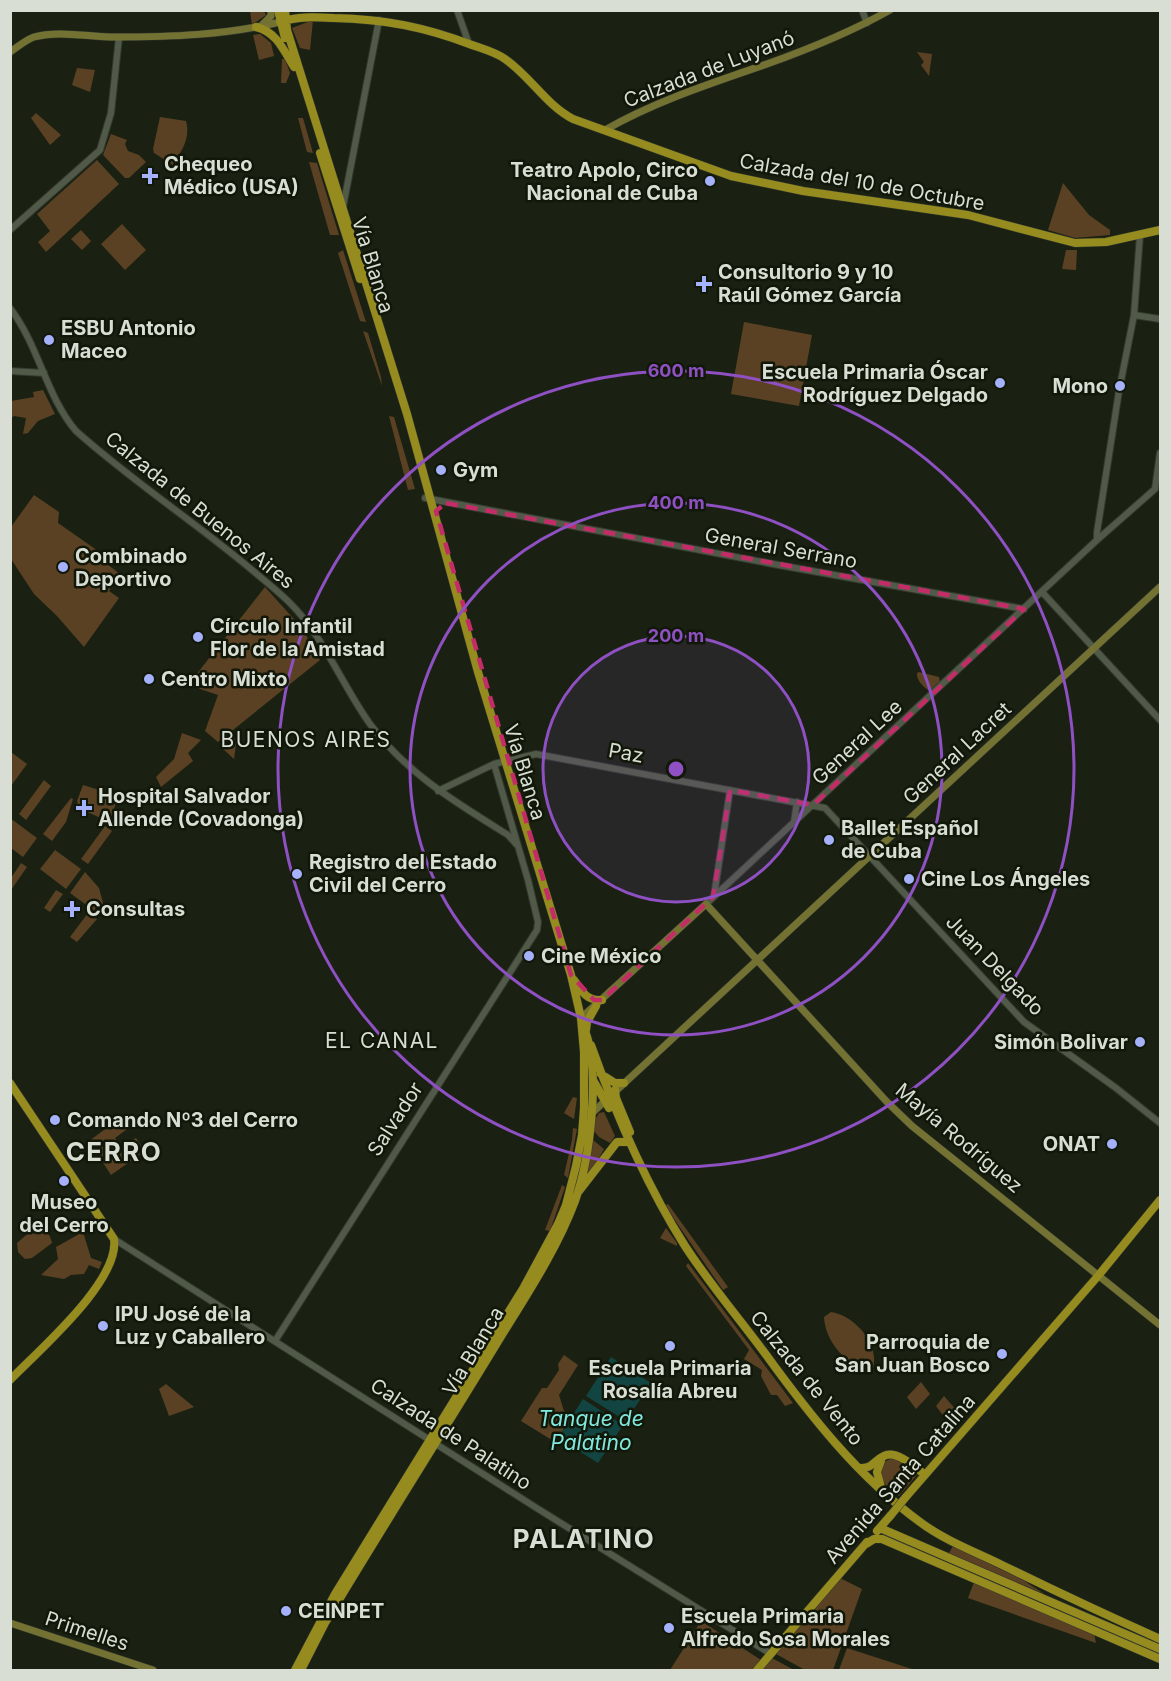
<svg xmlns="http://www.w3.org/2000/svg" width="1171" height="1681" font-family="Inter,sans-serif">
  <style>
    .green { fill: #5a4123 }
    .water { fill: #124541 }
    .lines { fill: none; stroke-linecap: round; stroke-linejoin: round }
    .tertiary-casing { stroke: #34392f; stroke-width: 8 }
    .secondary-casing { stroke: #34392f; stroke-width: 8 }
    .primary-casing { stroke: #34392f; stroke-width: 9 }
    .tertiary { stroke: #515a48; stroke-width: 6 }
    .secondary { stroke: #737233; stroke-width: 7 }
    .primary { stroke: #958b1f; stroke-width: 8 }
    .primary-bridge-casing { stroke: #34392f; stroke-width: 9; stroke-linecap: butt }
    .primary-bridge { stroke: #958b1f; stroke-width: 8 }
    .marked { fill: none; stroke: #c42c67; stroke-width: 4.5; stroke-dasharray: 12 8; stroke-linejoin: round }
    .ring { fill: none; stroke: #8e50c3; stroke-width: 3 }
    .poi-dot { fill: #a6b1fc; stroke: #111809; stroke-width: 2 }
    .labels { text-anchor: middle; stroke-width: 5; stroke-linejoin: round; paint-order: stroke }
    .street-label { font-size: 20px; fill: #d9ded4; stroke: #111809 }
    .poi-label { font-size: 20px; font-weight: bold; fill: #d9ded4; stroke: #111809; text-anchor: start }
    .neighbourhood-label { font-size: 21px; letter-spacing: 1.5px; fill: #d9ded4; stroke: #111809 }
    .water-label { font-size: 21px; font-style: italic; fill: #82e8df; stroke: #111809 }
    .district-label { font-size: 26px; font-weight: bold; letter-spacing: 1.5px; fill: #d9ded4; stroke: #111809 }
    .centre { fill: #8e50c3; stroke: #111809; stroke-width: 3 }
    .ring-label { font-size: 18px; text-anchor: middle; font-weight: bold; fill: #8e50c3; stroke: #111809; stroke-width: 5; stroke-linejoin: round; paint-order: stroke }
  </style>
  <rect width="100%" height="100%" fill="#1a2112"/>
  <path class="green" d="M250,11H264L266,15L252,25Z
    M313,20L310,50L300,48L292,28Z
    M260,34L271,43L274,56L259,60L253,35Z
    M917,52L932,54L929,76L921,65L924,62Z
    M282,59H285L290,73L286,83H281Z
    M77,68L95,70L90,92L72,85Z
    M36,113L61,135L50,145L31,118Z
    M160,117L186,121C191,139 181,151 173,165L154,153L153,149Z
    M298,118H303L313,153L307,152Z
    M111,134L127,140L125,144L128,151L139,155L146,162L129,178H125L103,155Z
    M97,160L119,184L46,252L38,242L50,231L37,214Z
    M309,162L317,163L339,235H330Z
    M1063,183L1089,215L1110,230V235L1075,238L1048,230Z
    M122,224L146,250L125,270L101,244Z
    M81,230L91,241L82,250L71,239Z
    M343,250L366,322L360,321L338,253Z
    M1066,250H1077L1076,270L1062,269Z
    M744,322L812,335L799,406L731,394Z
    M363,331L368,333L381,377L382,386Z
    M43,390L55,414L38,421L28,433L23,434L26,418L14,416L11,418V401L34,397L33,392Z
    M389,416L394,417L415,489L408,490Z
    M34,495L59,512L58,523L101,553L99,558L120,574L109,591L119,598L84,647L57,616L34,594L11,559V527Z
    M265,587L302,628L320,660L218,742L205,731L218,695L188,685Z
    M919,672L939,677L940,682L930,691C924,688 916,680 917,673Z
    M182,733L201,740L188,753L193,761L161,787L156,777L174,759Z
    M237,737L234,759L222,748Z
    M11,752L27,764L11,786Z
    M44,780L51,786L26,820L19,814Z
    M83,785L116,795L117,798L111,821H107L79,808L77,801Z
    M71,798L73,799L66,822L52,841L43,834Z
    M10,818L37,838L23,857L11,848Z
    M105,826L112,831L88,864L81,859Z
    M55,850L81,869L66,889L40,869Z
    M21,863L27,867L11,890V878Z
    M85,872L99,888L105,910L99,914L70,893Z
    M56,890L63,894L50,912L44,908Z
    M88,913L97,919L77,942L70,937Z
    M573,1097L577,1098L574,1119L564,1113Z
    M604,1112L615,1136L610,1143L599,1137L593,1130V1123L599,1113Z
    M123,1116L130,1127L115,1138L122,1147L136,1138L145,1151L111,1175L89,1141Z
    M573,1128L577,1129L568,1178L564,1175L572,1140Z
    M593,1140L604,1149L592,1171L589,1173L587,1171L591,1142Z
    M562,1185L565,1187L550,1231L545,1230Z
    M668,1204L728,1287L723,1290L672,1216L666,1205Z
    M41,1222C45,1230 50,1234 52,1243L32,1258L25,1259L18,1252L17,1243Z
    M666,1228L677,1243V1246L660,1238Z
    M83,1232L91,1258L102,1262L99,1269L89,1265L84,1274L71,1275L64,1279L41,1275L58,1259L56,1247Z
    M688,1263L793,1403L785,1406L777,1395H771L761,1376L762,1370L744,1359L749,1350L686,1266Z
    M831,1312C854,1315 880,1344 873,1368C847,1369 825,1341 824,1317Z
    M564,1355L578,1365L559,1395L564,1411L572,1416L555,1442L521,1421L542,1388H547L559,1370L558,1364Z
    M921,1382L930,1394L916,1409L907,1397Z
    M166,1384L194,1407L169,1416L159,1389Z
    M944,1396L964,1419L954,1430L936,1406Z
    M892,1458C901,1459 913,1467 917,1475L899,1496C884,1484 878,1482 884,1462Z
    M893,1537L1077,1615L1087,1622L897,1540Z
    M953,1546L1023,1580L1046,1595L949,1553Z
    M840,1578L862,1589L833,1670H805L776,1654Z
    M974,1582L1094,1633L1096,1643L968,1598Z
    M701,1621L761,1660L752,1670H670Z
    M847,1648L915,1670H839Z
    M772,1658L794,1670H762Z"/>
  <path class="water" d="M611,1357L651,1383L626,1421L586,1396Z
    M583,1399L623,1425L598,1463L558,1438Z"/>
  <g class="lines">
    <g class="tertiary-casing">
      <path id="tertiary" d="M457,10L469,44
        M862,10L867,23
        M343,207L379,20
        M10,230L100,150L111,113L119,37
        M10,308C39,346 46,396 76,431C132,481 195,522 252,570C265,581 278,591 290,603C324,637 342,685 370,724C407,774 457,803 508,835L517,845
        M1134,315L1160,319
        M10,371L44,373
        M425,498L773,564L1024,609
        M1097,540V532L1119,391L1134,315L1140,235
        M1042,592L1160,720
        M438,791L494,764L536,754L825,808L1024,1022L1116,1088L1160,1123
        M794,822L797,802
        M714,896L730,790
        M706,904L1097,540L1155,489L1160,453
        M114,1239L535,1507L771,1654
        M275,1341L537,930L538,922L528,880L494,764"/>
    </g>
    <g class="secondary-casing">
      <path id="secondary" d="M262,25L271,16V10
        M10,52C18,47 25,40 34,37C59,30 89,37 116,37C171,37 226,35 280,22
        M605,130C656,101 712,83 767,64C809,49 851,32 890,10
        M581,1018L706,904L887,1102L912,1126L1160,1325
        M591,1114L1160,587
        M10,1623L153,1670"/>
    </g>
    <g class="primary-casing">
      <path id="primary" d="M278,10L285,38
        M285,10L287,30L407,414L478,672L571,975L581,1018L584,1052V1108L582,1135L576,1166L566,1205L558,1224L524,1287L335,1594L295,1670
        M280,22C298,16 315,17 334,18C384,19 425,27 472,45C483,49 495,52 505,59C530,76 546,105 573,119L731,176L803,191L968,215L1075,243L1106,242L1160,230
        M256,27C277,32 284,51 294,67
        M320,153L360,279
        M574,980C582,992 587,1001 602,1000
        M586,1030L587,1022L596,1006
        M591,1045C616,1115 645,1183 685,1246C709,1283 738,1317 764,1352C809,1414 857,1476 920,1522C944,1540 973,1551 1000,1564C1053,1590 1106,1615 1160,1639
        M601,1074L615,1083H624
        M593,1080L609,1108
        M10,1083L114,1239C120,1281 38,1351 10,1380
        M615,1090L616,1098L630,1132
        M579,1191L617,1142H629
        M881,1461L877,1472L881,1487
        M859,1468C873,1469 873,1461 884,1456C896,1449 916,1468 925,1475
        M905,1498L1098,1276L1160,1200
        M880,1528L1160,1649
        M877,1531L891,1515
        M866,1544L874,1539H882L1160,1659
        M301,1670L325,1623C380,1531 438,1440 494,1348C523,1300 555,1254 575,1201C590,1159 601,1072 585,1031
        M757,1670L867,1542"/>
    </g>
    <use href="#tertiary" class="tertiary"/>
    <use href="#secondary" class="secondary"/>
    <use href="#primary" class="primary"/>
    <g class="primary-bridge-casing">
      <path id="primary-bridge" d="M891,1515L905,1498"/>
    </g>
    <use href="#primary-bridge" class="primary-bridge"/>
  </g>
  <path class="marked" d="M446,503L1024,609L813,805L730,790L713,897L602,1000H594L571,975L436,511Z"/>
  <circle cx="676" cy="769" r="133" fill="#8e50c3" fill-opacity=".12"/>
  <g class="ring">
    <circle cx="676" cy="769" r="133"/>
    <circle cx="676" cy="769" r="266"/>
    <circle cx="676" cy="769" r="398"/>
  </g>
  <g class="poi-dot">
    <path d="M147 167h6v6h6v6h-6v6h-6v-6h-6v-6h6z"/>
    <circle cx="710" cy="181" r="6"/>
    <path d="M701 275h6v6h6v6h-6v6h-6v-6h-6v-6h6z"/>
    <circle cx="49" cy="340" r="6"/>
    <circle cx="1000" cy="383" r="6"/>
    <circle cx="1120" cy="386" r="6"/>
    <circle cx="441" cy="470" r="6"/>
    <circle cx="63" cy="567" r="6"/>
    <circle cx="198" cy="637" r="6"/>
    <circle cx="149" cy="679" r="6"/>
    <path d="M81 799h6v6h6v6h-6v6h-6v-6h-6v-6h6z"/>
    <circle cx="829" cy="840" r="6"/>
    <circle cx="297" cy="874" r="6"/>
    <circle cx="909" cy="879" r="6"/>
    <path d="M69 900h6v6h6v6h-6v6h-6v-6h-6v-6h6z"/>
    <circle cx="529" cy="956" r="6"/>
    <circle cx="1140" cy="1042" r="6"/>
    <circle cx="55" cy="1120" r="6"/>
    <circle cx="1112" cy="1144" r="6"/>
    <circle cx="64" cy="1181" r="6"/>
    <circle cx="103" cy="1326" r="6"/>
    <circle cx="670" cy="1346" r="6"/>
    <circle cx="1002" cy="1354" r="6"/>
    <circle cx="286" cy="1611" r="6"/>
    <circle cx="669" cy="1628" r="6"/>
  </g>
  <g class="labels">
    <g class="street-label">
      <text transform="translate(709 69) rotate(-21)" y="7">Calzada de Luyanó</text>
      <text transform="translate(862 182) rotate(10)" y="7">Calzada del 10 de Octubre</text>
      <text transform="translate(373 265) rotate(73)" y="7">Vía Blanca</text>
      <text transform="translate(200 510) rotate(39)" y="7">Calzada de Buenos Aires</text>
      <text transform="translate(781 548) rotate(10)" y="7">General Serrano</text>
      <text transform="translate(857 742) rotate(-43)" y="7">General Lee</text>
      <text transform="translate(626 753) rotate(10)" y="7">Paz</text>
      <text transform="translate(957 753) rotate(-43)" y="7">General Lacret</text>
      <text transform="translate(525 772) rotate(73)" y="7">Vía Blanca</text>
      <text transform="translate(995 965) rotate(46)" y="7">Juan Delgado</text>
      <text transform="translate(395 1119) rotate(-57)" y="7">Salvador</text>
      <text transform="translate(959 1138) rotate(40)" y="7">Mayía Rodríguez</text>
      <text transform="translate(473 1351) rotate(-59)" y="7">Vía Blanca</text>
      <text transform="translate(807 1378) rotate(51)" y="7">Calzada de Vento</text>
      <text transform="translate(451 1434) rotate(33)" y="7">Calzada de Palatino</text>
      <text transform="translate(900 1479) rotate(-49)" y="7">Avenida Santa Catalina</text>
      <text transform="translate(87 1631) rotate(18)" y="7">Primelles</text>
    </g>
    <g class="poi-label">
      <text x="164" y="171">Chequeo<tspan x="164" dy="23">Médico (USA)</tspan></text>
      <text x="698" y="177" text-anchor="end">Teatro Apolo, Circo<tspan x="698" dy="23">Nacional de Cuba</tspan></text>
      <text x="718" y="279">Consultorio 9 y 10<tspan x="718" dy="23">Raúl Gómez García</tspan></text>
      <text x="61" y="335">ESBU Antonio<tspan x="61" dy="23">Maceo</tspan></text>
      <text x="988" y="379" text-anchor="end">Escuela Primaria Óscar<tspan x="988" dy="23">Rodríguez Delgado</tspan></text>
      <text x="1108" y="393" text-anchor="end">Mono</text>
      <text x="453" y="477">Gym</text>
      <text x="75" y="563">Combinado<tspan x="75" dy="23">Deportivo</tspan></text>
      <text x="210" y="633">Círculo Infantil<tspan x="210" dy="23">Flor de la Amistad</tspan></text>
      <text x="161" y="686">Centro Mixto</text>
      <text x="98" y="803">Hospital Salvador<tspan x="98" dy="23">Allende (Covadonga)</tspan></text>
      <text x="841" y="835">Ballet Español<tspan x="841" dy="23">de Cuba</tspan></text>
      <text x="309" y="869">Registro del Estado<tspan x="309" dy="23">Civil del Cerro</tspan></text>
      <text x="921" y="886">Cine Los Ángeles</text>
      <text x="86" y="916">Consultas</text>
      <text x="541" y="963">Cine México</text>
      <text x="1128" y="1049" text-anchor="end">Simón Bolivar</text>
      <text x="67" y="1127">Comando Nº3 del Cerro</text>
      <text x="1100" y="1151" text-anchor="end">ONAT</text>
      <text x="64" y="1209" text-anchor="middle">Museo<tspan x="64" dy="23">del Cerro</tspan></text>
      <text x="115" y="1321">IPU José de la<tspan x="115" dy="23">Luz y Caballero</tspan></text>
      <text x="990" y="1349" text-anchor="end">Parroquia de<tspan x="990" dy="23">San Juan Bosco</tspan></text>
      <text x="670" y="1375" text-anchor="middle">Escuela Primaria<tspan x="670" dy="23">Rosalía Abreu</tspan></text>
      <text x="298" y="1618">CEINPET</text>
      <text x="681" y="1623">Escuela Primaria<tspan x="681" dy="23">Alfredo Sosa Morales</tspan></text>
    </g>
    <g class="neighbourhood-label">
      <text x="306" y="747">BUENOS AIRES</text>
      <text x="382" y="1048">EL CANAL</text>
    </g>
    <g class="water-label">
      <text x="591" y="1426">Tanque de<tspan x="591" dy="24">Palatino</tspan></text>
    </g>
    <g class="district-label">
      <text x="114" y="1161">CERRO</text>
      <text x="584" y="1548">PALATINO</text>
    </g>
  </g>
  <circle cx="676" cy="769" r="9" class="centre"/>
  <g class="ring-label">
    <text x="676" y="377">600 m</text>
    <text x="676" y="509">400 m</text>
    <text x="676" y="642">200 m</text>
  </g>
  <rect width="1171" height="1681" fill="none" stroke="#d9ded4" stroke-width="24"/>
</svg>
